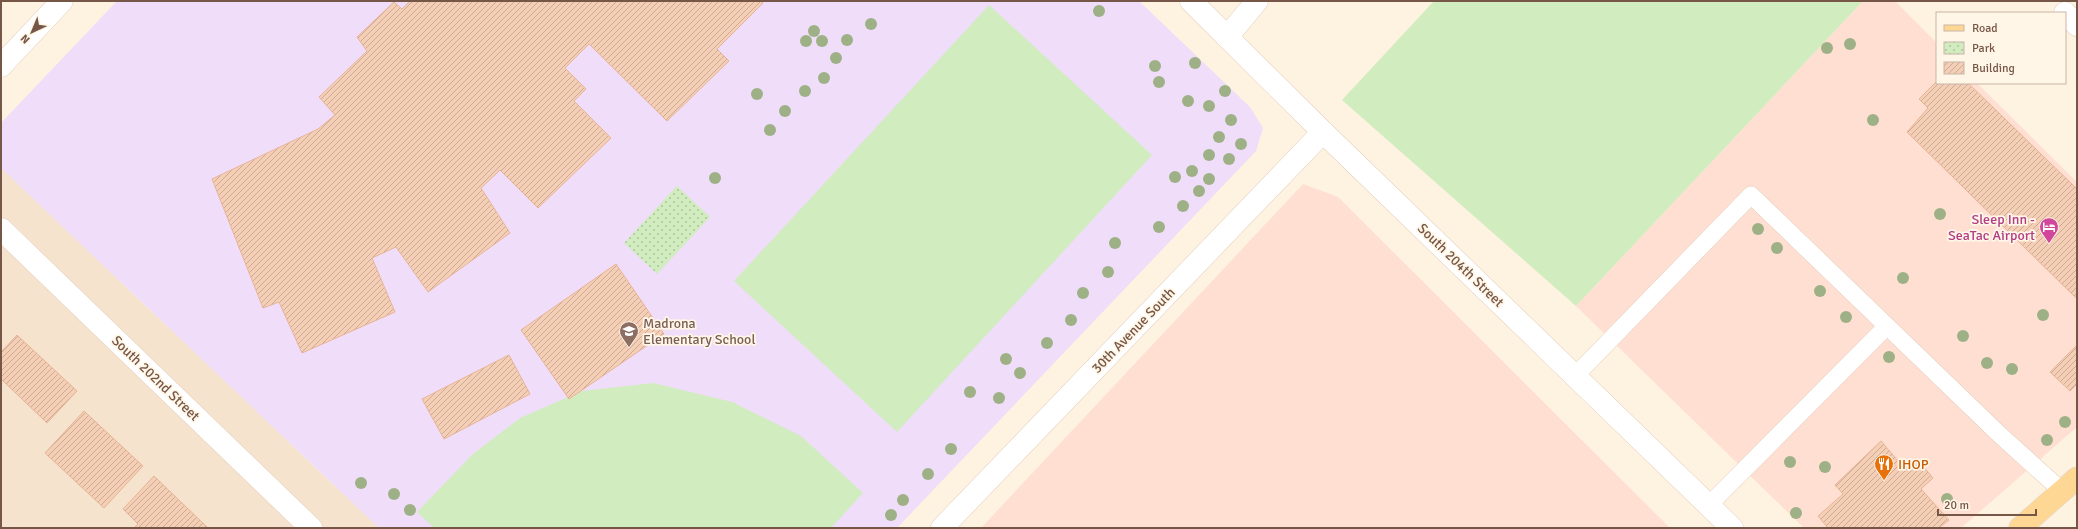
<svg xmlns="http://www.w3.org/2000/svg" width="2078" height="529" font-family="Signika,sans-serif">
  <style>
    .residential { fill: #f6e3ce }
    .commercial { fill: #ffdfd2 }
    .education { fill: #efddfa }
    .grass { fill: #d1ecbe }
    .park { fill: url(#park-dots) }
    .building { fill: url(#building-hatch); stroke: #e8b495 }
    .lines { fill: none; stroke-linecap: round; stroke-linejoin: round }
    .service-casing { stroke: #e4cfbe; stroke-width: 18 }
    .minor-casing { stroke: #e4cfbe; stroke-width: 23 }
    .tertiary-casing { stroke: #e4cfbe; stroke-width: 23 }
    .primary-casing { stroke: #ded6d3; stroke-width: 23 }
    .service { stroke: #fff; stroke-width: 17 }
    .minor { stroke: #fff; stroke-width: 22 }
    .tertiary { stroke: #fff; stroke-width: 22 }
    .primary { stroke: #ffd795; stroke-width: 22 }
    .tree { fill: #9eb186 }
    .labels { text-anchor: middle; stroke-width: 3.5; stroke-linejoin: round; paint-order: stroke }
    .hotel-label { font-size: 14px; fill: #b23c85; stroke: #fff6e7; text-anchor: end }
    .street-label { font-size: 14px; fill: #765646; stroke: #fff6e7 }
    .education-label { font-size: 14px; fill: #785e54; stroke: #fff6e7; text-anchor: start }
    .food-label { font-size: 14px; fill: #c56008; stroke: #fff6e7; text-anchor: start }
  </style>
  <defs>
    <pattern id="park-dots" width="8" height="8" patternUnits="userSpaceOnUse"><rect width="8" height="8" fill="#d1ecbe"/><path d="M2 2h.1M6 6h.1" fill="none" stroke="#aec29c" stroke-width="1.8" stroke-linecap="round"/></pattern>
    <pattern id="building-hatch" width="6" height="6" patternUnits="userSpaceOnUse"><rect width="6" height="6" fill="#f5ceb6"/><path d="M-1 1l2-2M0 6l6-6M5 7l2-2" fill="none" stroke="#cbaa96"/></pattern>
  </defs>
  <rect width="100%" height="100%" fill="#fef2e0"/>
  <path class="residential" d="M1,168L379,528H1Z"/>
  <path class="commercial" d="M1863,1H1895L1937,43V83H1977L2077,182V427L1961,528H1804L1576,306Z
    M1303,184L1338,197L1670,528H981Z"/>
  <path class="education" d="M117,1H1139L1250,107L1263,128L1256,151L897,528H379L1,168V123Z"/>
  <path class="grass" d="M1434,1H1863L1576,306L1342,100Z
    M989,5L1152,155L897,432L734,281Z
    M653,383L732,402L801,436L863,493L831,528H434L417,512L473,454L520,418L582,391Z"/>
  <path class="park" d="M677,186L710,217L657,274L624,243Z"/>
  <path class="building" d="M410,1H761L763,3L717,49L729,61L667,121L589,44L565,68L586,89L574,101L611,138L538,208L500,170L481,188L510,233L428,292L396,247L372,258L395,312L302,353L279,302L263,308L212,179L318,129L335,115L319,97L367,51L357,37L394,2L402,9Z
    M1937,81V83H1968L2077,189V299L1907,132L1928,108L1919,99Z
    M616,264L664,334L569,399L521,330Z
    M17,335L77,391L47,423L1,379V352Z
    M2077,345V384L2070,391L2050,372Z
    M509,355L530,394L444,439L422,399Z
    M84,411L143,466L104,508L45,453Z
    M1881,441L1904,468L1916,458L1933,478L1921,489L1949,520L1939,528H1828L1818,516L1843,494L1835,485Z
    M154,476L208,528H134L138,524L123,509Z"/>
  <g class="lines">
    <g class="service-casing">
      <path id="service" d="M1575,376L1751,195L2000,435L2062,491
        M1709,505L1887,326"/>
    </g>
    <g class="minor-casing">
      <path id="minor" d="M2065,13L2077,25
        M1227,37L1257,1
        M1,229L311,528
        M942,528L1323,132"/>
    </g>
    <g class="tertiary-casing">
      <path id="tertiary" d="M1191,1L1323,132L1732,528
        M1,66L62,1"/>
    </g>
    <g class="primary-casing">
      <path id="primary" d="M2020,528L2077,478"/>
    </g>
    <use href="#service" class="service"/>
    <use href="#minor" class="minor"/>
    <use href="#tertiary" class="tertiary"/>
    <use href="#primary" class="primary"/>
  </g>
  <g class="tree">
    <circle cx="1099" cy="11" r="6"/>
    <circle cx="871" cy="24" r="6"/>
    <circle cx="814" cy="31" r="6"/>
    <circle cx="847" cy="40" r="6"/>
    <circle cx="806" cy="41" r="6"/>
    <circle cx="822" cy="41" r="6"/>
    <circle cx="1850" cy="44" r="6"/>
    <circle cx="1827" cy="48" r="6"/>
    <circle cx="836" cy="58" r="6"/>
    <circle cx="1195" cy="63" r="6"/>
    <circle cx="1155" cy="66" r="6"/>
    <circle cx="824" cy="78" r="6"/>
    <circle cx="1159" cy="82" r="6"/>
    <circle cx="805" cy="91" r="6"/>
    <circle cx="1225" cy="91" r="6"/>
    <circle cx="757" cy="94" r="6"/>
    <circle cx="1188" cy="101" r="6"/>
    <circle cx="1209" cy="106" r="6"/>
    <circle cx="785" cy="111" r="6"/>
    <circle cx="1231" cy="120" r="6"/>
    <circle cx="1873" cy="120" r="6"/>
    <circle cx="770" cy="130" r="6"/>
    <circle cx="1219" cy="137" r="6"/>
    <circle cx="1241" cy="144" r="6"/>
    <circle cx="1209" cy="155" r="6"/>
    <circle cx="1229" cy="159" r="6"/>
    <circle cx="1192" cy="171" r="6"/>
    <circle cx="1175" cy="177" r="6"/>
    <circle cx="715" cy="178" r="6"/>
    <circle cx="1209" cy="179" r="6"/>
    <circle cx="1199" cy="191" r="6"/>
    <circle cx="1183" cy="206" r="6"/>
    <circle cx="1940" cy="214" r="6"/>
    <circle cx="1159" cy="227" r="6"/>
    <circle cx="1758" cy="229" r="6"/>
    <circle cx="1115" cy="243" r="6"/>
    <circle cx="1777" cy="248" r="6"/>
    <circle cx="1108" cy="272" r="6"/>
    <circle cx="1903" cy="278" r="6"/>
    <circle cx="1820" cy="291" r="6"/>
    <circle cx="1083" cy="293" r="6"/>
    <circle cx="2043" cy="315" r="6"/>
    <circle cx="1846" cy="317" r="6"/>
    <circle cx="1071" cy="320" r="6"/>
    <circle cx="1963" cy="336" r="6"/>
    <circle cx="1047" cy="343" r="6"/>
    <circle cx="1889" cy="357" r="6"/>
    <circle cx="1006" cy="359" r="6"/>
    <circle cx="1987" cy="363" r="6"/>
    <circle cx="2012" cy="369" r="6"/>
    <circle cx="1020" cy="373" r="6"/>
    <circle cx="970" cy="392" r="6"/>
    <circle cx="999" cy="398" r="6"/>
    <circle cx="2065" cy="422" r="6"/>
    <circle cx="2047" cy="440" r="6"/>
    <circle cx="951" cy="449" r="6"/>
    <circle cx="1790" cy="462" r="6"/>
    <circle cx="1825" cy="467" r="6"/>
    <circle cx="928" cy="474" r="6"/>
    <circle cx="361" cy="483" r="6"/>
    <circle cx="394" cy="494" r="6"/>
    <circle cx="1947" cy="499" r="6"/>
    <circle cx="903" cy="500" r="6"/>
    <circle cx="410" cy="510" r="6"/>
    <circle cx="1796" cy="513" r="6"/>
    <circle cx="891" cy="515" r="6"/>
  </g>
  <defs>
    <g id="hotel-pin" transform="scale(1)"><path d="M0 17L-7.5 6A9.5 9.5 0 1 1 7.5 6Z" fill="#d1479c" stroke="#fff6e7"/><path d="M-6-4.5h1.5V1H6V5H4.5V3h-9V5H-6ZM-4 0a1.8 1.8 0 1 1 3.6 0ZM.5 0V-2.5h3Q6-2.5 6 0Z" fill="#fff"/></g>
    <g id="school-pin" transform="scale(1)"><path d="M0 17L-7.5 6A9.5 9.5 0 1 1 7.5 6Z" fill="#8d6e63" stroke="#fff6e7"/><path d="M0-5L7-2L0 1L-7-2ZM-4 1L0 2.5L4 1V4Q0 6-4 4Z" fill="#fff"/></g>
    <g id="restaurant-pin" transform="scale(1)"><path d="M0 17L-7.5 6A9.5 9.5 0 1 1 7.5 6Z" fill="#e8710a" stroke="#fff6e7"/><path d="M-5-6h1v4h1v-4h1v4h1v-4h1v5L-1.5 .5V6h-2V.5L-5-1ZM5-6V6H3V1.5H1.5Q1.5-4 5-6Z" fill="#fff"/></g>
  </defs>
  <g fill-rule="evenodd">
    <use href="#hotel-pin" x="2049" y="227"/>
    <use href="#school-pin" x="629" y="331"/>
    <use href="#restaurant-pin" x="1884" y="464"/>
  </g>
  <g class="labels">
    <g class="hotel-label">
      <text x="2035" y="224">Sleep Inn -<tspan x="2035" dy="16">SeaTac Airport</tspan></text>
    </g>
    <g class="street-label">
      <text transform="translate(1461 265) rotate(44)" y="5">South 204th Street</text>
      <text transform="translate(1133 330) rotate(-46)" y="5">30th Avenue South</text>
      <text transform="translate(156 378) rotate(44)" y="5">South 202nd Street</text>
    </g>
    <g class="education-label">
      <text x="643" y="328">Madrona<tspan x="643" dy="16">Elementary School</tspan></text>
    </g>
    <g class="food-label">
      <text x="1898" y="469">IHOP</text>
    </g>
  </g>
  <rect width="2078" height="529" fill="none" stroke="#765646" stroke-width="4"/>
  <rect x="1936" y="12" width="130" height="72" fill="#fff6e7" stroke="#c8b6a7"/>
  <rect x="1944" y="25" width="20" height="6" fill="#ffd795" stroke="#c8b6a7"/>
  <text x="1972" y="32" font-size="12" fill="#765646">Road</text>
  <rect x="1944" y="42" width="20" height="12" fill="url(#park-dots)" stroke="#c8b6a7"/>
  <text x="1972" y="52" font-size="12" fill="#765646">Park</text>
  <rect x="1944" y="62" width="20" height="12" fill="url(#building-hatch)" stroke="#c8b6a7"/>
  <text x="1972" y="72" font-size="12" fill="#765646">Building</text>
  <g transform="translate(32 32) rotate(224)" stroke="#fff6e7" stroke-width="3" paint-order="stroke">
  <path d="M0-3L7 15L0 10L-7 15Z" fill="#765646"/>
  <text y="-6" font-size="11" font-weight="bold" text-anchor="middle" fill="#765646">N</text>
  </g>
  <path d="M1938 509v6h98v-6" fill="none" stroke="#765646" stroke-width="2"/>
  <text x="1944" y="509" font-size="12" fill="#765646" stroke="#fff6e7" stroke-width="3" paint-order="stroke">20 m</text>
</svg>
